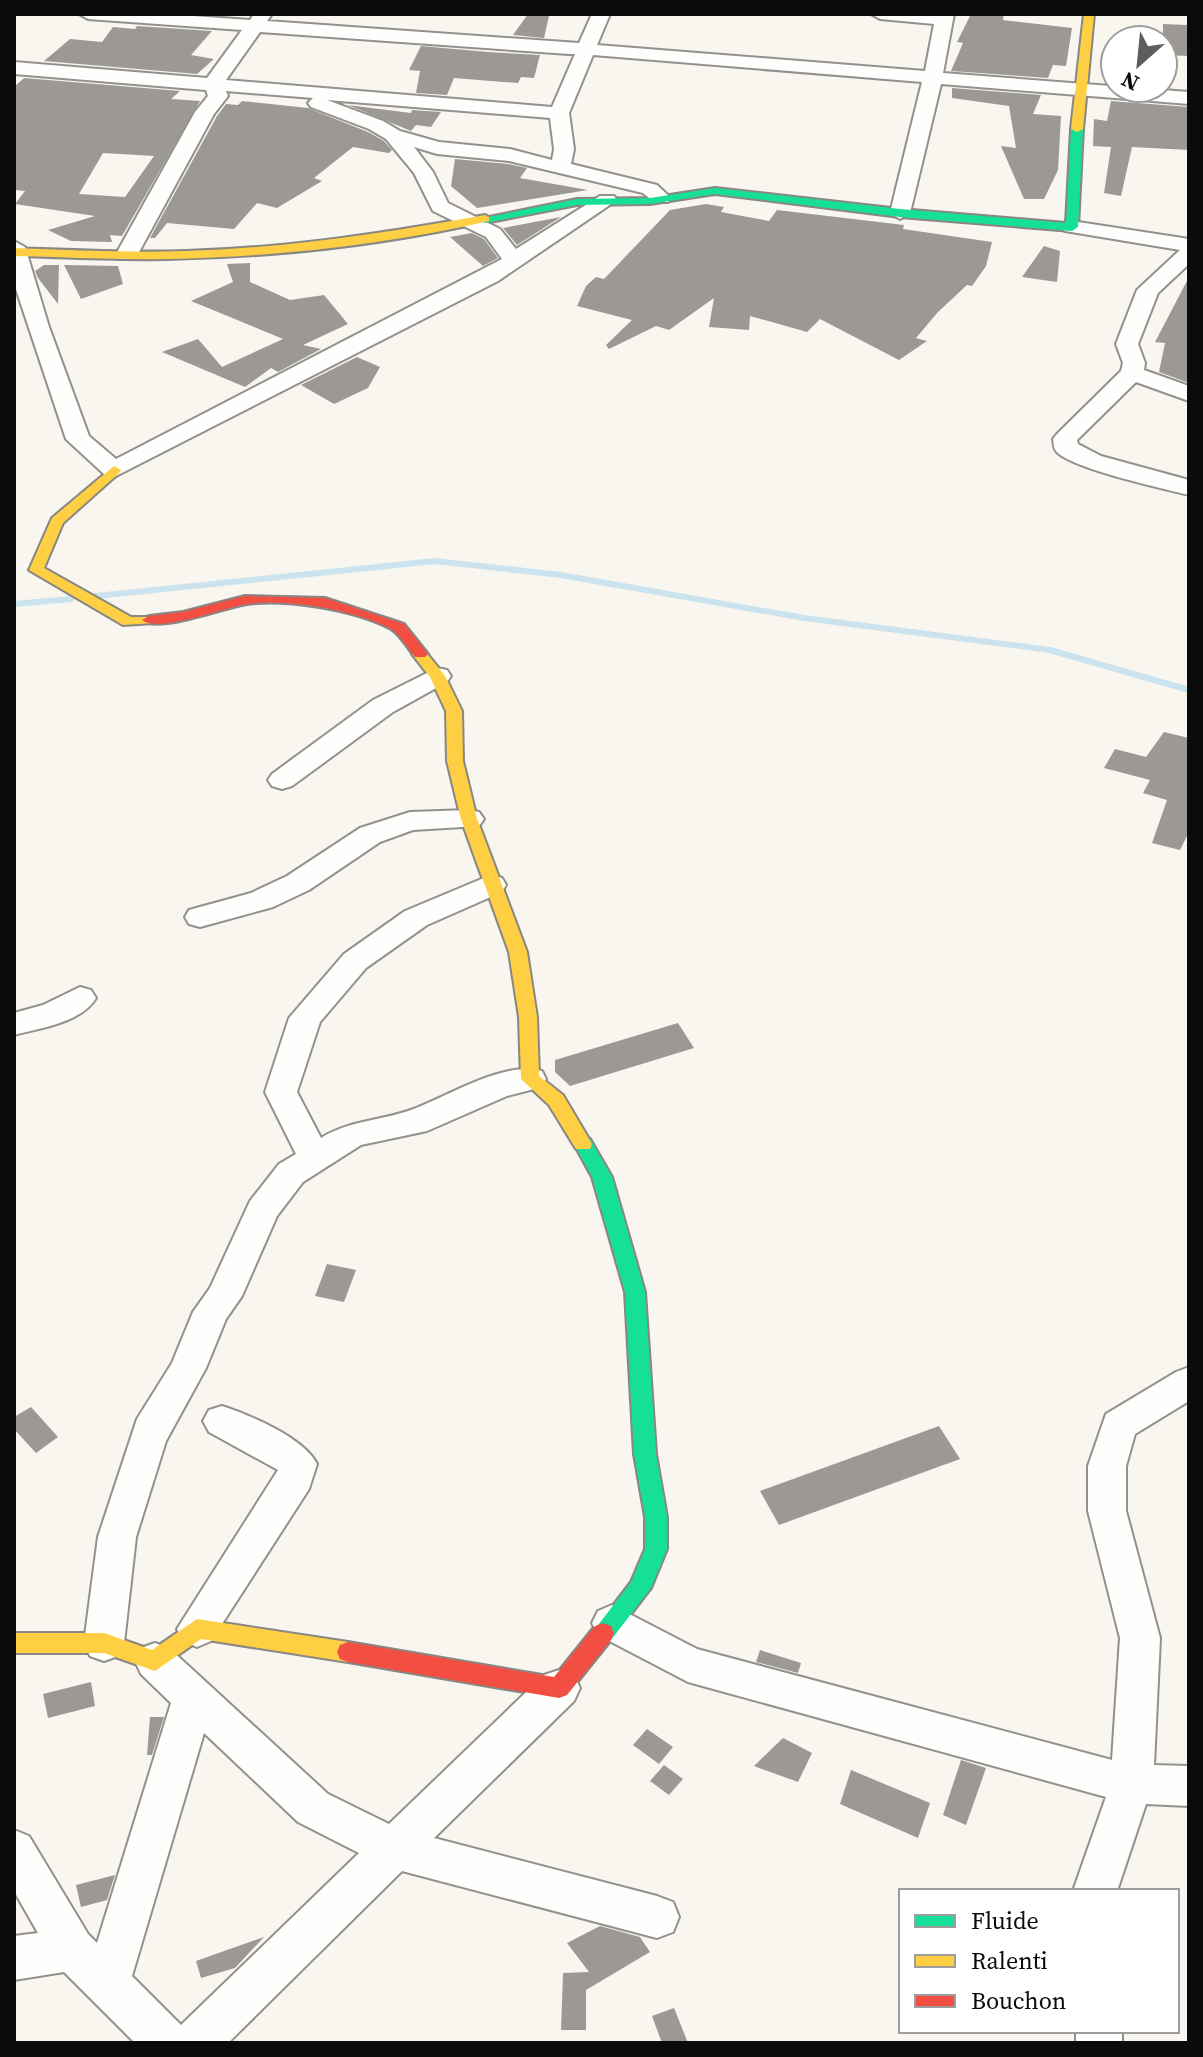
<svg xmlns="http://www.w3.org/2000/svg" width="1203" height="2057" font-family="'Source Serif 4',serif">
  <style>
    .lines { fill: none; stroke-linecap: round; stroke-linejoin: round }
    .stream { stroke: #cae3ee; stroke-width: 6 }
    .building { fill: #9c9995; fill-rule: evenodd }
    .street-casing { stroke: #92918e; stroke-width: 4 }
    .fast-casing { stroke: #898784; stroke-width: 4 }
    .slow-casing { stroke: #898784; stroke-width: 4 }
    .jam-casing { stroke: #898784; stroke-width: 4 }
    .street { fill: #fefefd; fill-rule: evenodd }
    .fast { fill: #16e098; fill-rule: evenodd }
    .slow { fill: #ffcf43; fill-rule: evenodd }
    .jam { fill: #f24e42; fill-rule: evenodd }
  </style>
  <rect width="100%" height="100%" fill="#f9f6ef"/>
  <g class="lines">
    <path class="stream" d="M96,596L435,561L561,575L804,618L1050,650L1189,690
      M14,604L71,599"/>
  </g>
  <path class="building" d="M528,14L549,16L544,38L513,35Z
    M971,14H1004L1003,20L1072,28L1066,66L1053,65L1048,78L951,71L963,43L957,42Z
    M1163,24L1187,25L1189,56L1163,55Z
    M137,26L212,31L191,55L214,59L197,74L44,61L70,39L102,42L113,27L135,29Z
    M421,46L488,52L540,55L534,78L521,77L518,83L454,78L447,95L416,93L420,71L409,70Z
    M24,78L180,91L171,99L200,101L122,236L110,235L112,242L71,241L48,230L95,216L15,204L25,191L14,190V87ZM103,153L154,156L125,197L79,194Z
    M952,88L1041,95L1033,114L1061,116L1058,170L1044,199H1024L1001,146L1016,148L1009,106L952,98Z
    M242,101L308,108L368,132L384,141L392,150L389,153L353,147L314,178L322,181L277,208L257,203L234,229L167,223L155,238H150L217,116L226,104L238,105Z
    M1111,101L1189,107V150L1132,147L1121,196L1104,193L1111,147L1093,146L1094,119L1107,121Z
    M348,105L411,113L412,110L441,112L431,127L416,125L411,131Z
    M455,159L508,164L527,168L520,178L588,190L477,208L451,186Z
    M706,204L724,207L721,212L769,221L777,210L904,225L903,229L992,242L986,266L972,286L967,285L938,312L916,338L927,341L899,360L820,319L807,332L750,316L749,330L709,327L714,298L669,330L656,326L609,349L606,345L632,320L577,306L586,286L596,277L604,279L670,210Z
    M561,217L517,245L503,228Z
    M472,233L484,239L498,258L483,266L450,237Z
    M1044,246L1060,251L1057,282L1022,277Z
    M250,263V282L290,300L324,295L348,324L303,345L321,349L278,372L271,368L245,387L162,352L198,339L222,367L283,339L191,301L233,282L227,264Z
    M44,265H59L58,304L38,278L35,271Z
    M64,265L118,266L123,284L81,299Z
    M1189,277V383L1159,372L1165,343L1155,342Z
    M357,357L380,367L368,388L334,404L301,385Z
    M1164,732L1189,738V832L1180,850L1152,843L1167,800L1143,793L1150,780L1104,768L1115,749L1146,757Z
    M678,1023L694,1048L570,1086L555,1072V1060Z
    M327,1264L356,1270L344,1302L315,1296Z
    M31,1407L58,1437L36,1453L14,1429V1417Z
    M939,1426L960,1459L779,1525L760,1491Z
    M760,1650L801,1663L798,1673L756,1662Z
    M91,1682L95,1706L48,1718L43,1694Z
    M150,1717H164L152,1755H147Z
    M647,1729L673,1747L659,1764L633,1745Z
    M783,1738L812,1753L798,1782L754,1766Z
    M961,1760L986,1768L966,1825L943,1815Z
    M664,1765L683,1779L669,1795L650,1781Z
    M851,1770L930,1803L918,1838L840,1804Z
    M115,1875L107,1900L81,1907L76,1885Z
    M600,1926L640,1937L650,1952L586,1990V2030H561L563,1973L589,1972L567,1943Z
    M264,1937L235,1968L201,1978L196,1961Z
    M674,2008L688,2043H662L652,2016Z"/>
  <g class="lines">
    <g class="street-casing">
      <path id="street" d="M79,14H165L250,20L254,14H272L267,21L579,43L592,14H610L597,45L925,71L934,24L880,19L871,14H954L943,73L1189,92V104L941,84L910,213L900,219L890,213L922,82L593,55L569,113L574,149L571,164L657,185L671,198L668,202H654L643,193L509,161L437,154L414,147L433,172L448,203L500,229L516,249L600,196H614L617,200L498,281L114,477L105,475L66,439L14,283V241L25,247L49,327L89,436L116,459L502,259L486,237L433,211L414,173L386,139L369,129L311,107L308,103L313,98L226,91L228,96L214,114L138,254L135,259H119L116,254L195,112L208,96L206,90L14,74V62L207,78L242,30L88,19ZM260,32L569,54H575L552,107L226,80ZM327,100L550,118L554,149L552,160L510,149L439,142L400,131L383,121Z
        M1072,221L1189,239V264L1158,293L1138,344L1145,363L1144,370L1189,386V401L1136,382L1077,440L1078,444L1101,456L1189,480V495C1165,489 1069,468 1056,451C1053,447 1054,443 1053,439L1057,434L1121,371L1123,363L1116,344L1137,290L1180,250L1065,231L1061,227L1065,223Z
        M437,668L447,670L451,676L447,682L393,712L292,786L282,789L272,786L268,780L272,774L373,700Z
        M469,810L479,812L484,819L479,826L413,830L380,842L309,890L273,907L200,927L189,924L185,917L189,910L251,893L287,876L360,828L410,812Z
        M491,875L502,878L506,885L502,892L427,925L366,968L320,1022L297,1092L321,1138C350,1120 380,1121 411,1110C447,1097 504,1060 542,1071L546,1079L542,1087L507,1096L427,1131L361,1145L303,1182L277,1216L242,1296L226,1319L206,1368L166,1441L136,1537L124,1643L118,1656L104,1661L90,1656L84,1643L98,1537L137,1419L172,1363L193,1312L210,1288L250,1201L279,1164L296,1154L265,1092L289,1018L344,954L405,911Z
        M80,987L91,990L96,998C81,1023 40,1028 14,1035V1013L43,1005Z
        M1189,1367V1401L1135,1434L1126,1466V1511L1160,1638L1154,1765L1189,1766V1806L1146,1804L1117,1891H1073L1106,1797L688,1682L598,1635L592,1623L598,1611L612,1605L697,1649L1112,1760L1120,1638L1088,1511V1466L1106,1414L1176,1372Z
        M222,1406C250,1415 304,1438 317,1464L309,1489L211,1641L197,1647L183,1641L177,1629L278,1470L209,1432L203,1421L209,1410Z
        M155,1643L169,1648L328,1794L389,1824L544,1675L559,1670L574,1675L580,1688L574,1701L434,1838L657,1896L673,1902L679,1917L673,1932L657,1938L402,1871L228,2043H135L64,1972L14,1980V1936L38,1933L14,1891V1830L29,1836L88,1934L97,1943L171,1703L141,1674L135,1661L141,1648ZM204,1733L298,1822L359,1853L181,2025L132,1976Z
        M1076,2031H1122V2043H1076Z"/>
    </g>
    <g class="fast-casing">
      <path id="fast" d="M1077,126L1083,129L1078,227L1072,231L900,217L715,194L650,204L577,205L485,223L479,219L577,199L650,198L715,188L900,209L1066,223L1071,129Z
        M583,1137L590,1139L612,1177L645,1292L656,1454L667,1517V1549L651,1588L611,1640L603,1643L595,1640L592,1633L631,1582L645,1549V1517L634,1454L625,1292L592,1177L574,1144L576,1139Z"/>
    </g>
    <g class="slow-casing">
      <path id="slow" d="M1084,14H1094L1083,129L1077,132L1071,129Z
        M485,215L489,217V221C385,245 274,257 167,259C116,260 65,257 14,256V248C71,250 129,253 186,251C287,248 386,233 485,215Z
        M114,466L121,470L119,473L63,523L44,568L131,617H154V623L123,625L29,570L52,518Z
        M420,649L425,651L445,676L462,711L463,761L477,819L527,952L537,1017L539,1076L563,1095L592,1144L590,1149H576L549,1105L521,1079L519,1017L509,952L461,819L447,761L446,711L430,677L412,654Z
        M197,1619L348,1642L356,1645L359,1652L356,1659L348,1662L201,1639L155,1671L104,1653H14V1633H104L152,1650Z"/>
    </g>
    <g class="jam-casing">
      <path id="jam" d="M245,596L325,598L404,624L428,654L425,657H415C408,649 400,634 391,629C355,610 282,597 242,605C221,609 158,633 142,620L149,616L183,612Z
        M603,1623L611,1626L614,1633L611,1640L567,1695L559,1698L348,1662L340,1659L337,1652L340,1645L348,1642L554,1677L595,1626Z"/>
    </g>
    <use href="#street" class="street"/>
    <use href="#fast" class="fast"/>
    <use href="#slow" class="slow"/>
    <use href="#jam" class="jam"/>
  </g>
  <rect width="1203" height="2057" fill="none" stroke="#0b0b0b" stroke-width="32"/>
  <rect x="899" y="1889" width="280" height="144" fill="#ffffff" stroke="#9d9d9d" stroke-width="2"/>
  <rect x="915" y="1915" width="40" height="12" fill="#16e098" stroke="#9d9d9d" stroke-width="2"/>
  <text x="971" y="1929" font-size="24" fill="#0b0b0b">Fluide</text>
  <rect x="915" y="1955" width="40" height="12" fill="#ffcf43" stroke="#9d9d9d" stroke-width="2"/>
  <text x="971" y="1969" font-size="24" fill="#0b0b0b">Ralenti</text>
  <rect x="915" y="1995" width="40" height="12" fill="#f24e42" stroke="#9d9d9d" stroke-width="2"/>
  <text x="971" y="2009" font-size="24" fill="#0b0b0b">Bouchon</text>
  <g transform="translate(1139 64) rotate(207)"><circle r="38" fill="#ffffff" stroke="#9d9d9d" stroke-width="2"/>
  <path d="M0-6L14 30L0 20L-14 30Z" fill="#5e5d5b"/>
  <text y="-12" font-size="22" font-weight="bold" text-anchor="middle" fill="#0b0b0b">N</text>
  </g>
</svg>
